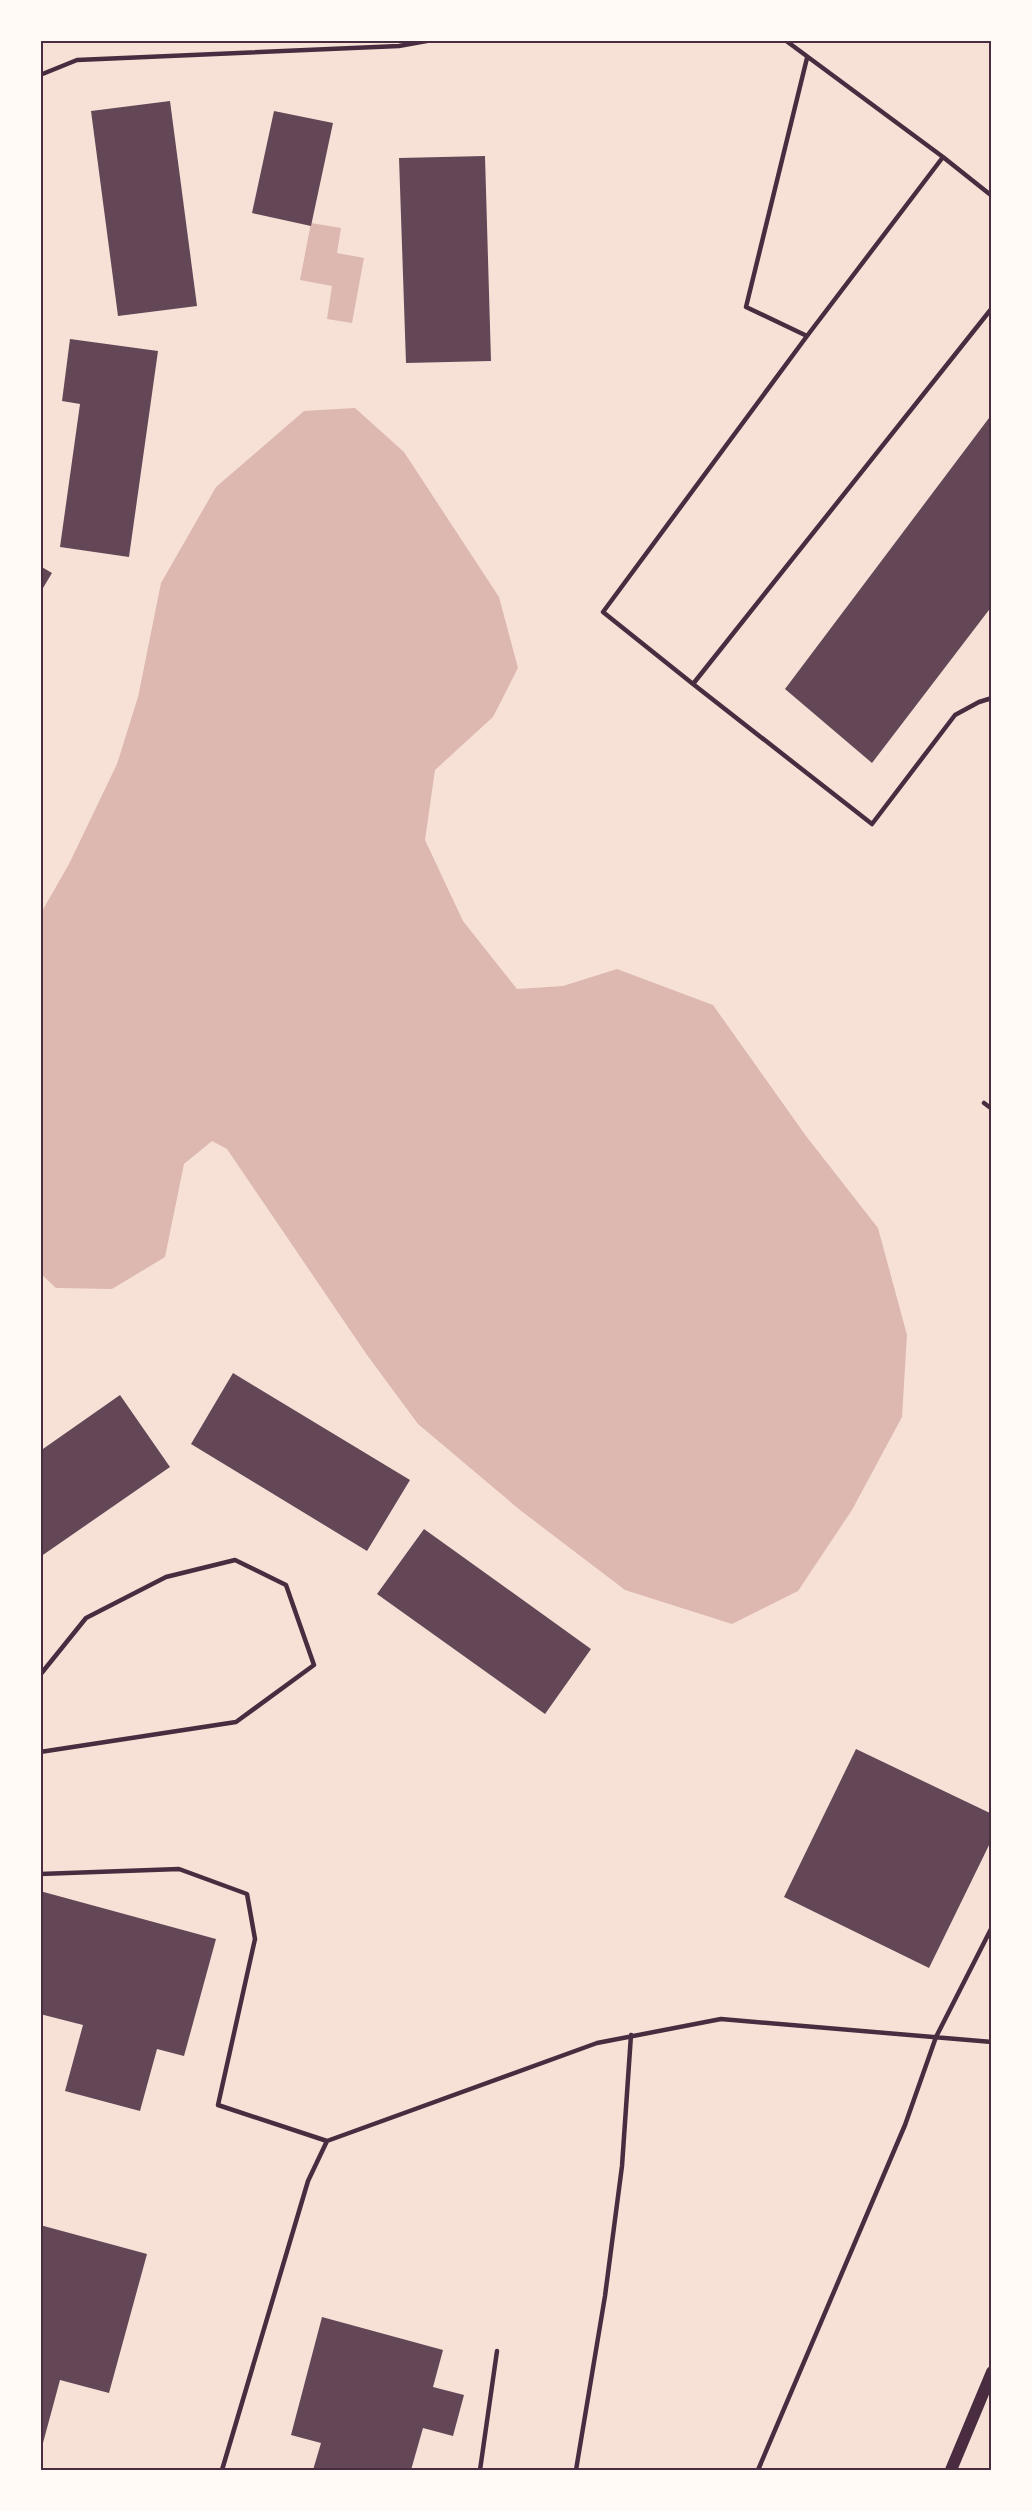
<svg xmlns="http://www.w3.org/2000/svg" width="1032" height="2511" font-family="'Zilla Slab',serif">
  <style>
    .water { fill: #dcb8b0 }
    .building { fill: #644757 }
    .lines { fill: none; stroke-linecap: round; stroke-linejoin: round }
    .service { stroke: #4a2c40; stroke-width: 4.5 }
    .secondary { stroke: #4a2c40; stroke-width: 12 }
    .neatline { fill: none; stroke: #4a2c40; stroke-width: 2 }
  </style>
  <rect width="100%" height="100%" fill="#f7e1d7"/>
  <path class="water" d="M311,223L341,228L337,253L364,258L352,323L327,319L332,286L300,280Z
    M355,408L404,452L499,597L518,668L493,717L435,770L425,840L463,921L517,989L563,986L617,969L713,1005L806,1136L878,1228L907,1335L902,1417L852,1510L798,1591L732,1624L625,1590L520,1510L418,1424L367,1355L227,1149L212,1141L184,1164L165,1257L112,1289L56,1288L41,1274V913L69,864L117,764L138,697L161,583L216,487L304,411Z"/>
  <path class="building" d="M170,101L197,306L118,316L91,111Z
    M274,111L333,123L311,226L252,213Z
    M485,156L491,361L406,363L399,158Z
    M70,339L158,351L129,557L60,547L80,404L62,401Z
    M992,414V606L872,763L785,689Z
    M40,566L52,573L40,593Z
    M233,1373L410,1480L367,1551L191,1444Z
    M120,1395L170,1467L40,1557V1451Z
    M424,1529L591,1649L545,1714L377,1594Z
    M856,1749L992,1814V1839L929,1968L784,1897Z
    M40,1891L216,1939L184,2056L157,2049L140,2111L65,2091L83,2025L40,2014Z
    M40,2225L147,2254L109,2393L60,2380L43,2443H40Z
    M322,2317L443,2350L433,2387L464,2395L453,2436L423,2428L411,2470H313L321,2443L291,2435Z"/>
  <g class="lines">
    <path class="service" d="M785,40L943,157L992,196
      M807,58L746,307L807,336L943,157
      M40,75L77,60L399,46L432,40
      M992,308L693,684L872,824L955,715L979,702L992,698
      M693,684L603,612L807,336
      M984,1103L992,1109
      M40,1675L86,1618L166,1577L235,1560L286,1585L314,1665L236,1722L40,1752
      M40,1874L179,1869L247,1894L255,1939L218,2105L327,2141L597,2043L721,2019L992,2042
      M222,2470L308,2181L327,2141
      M480,2470L497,2351
      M576,2470L605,2296L622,2166L631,2035
      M758,2470L905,2125L936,2037L992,1927"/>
    <path class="secondary" d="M951,2470L992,2372"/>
  </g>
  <rect width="1032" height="2511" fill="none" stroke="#fffaf5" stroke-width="84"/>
  <rect x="42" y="42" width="948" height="2427" class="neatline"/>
</svg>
